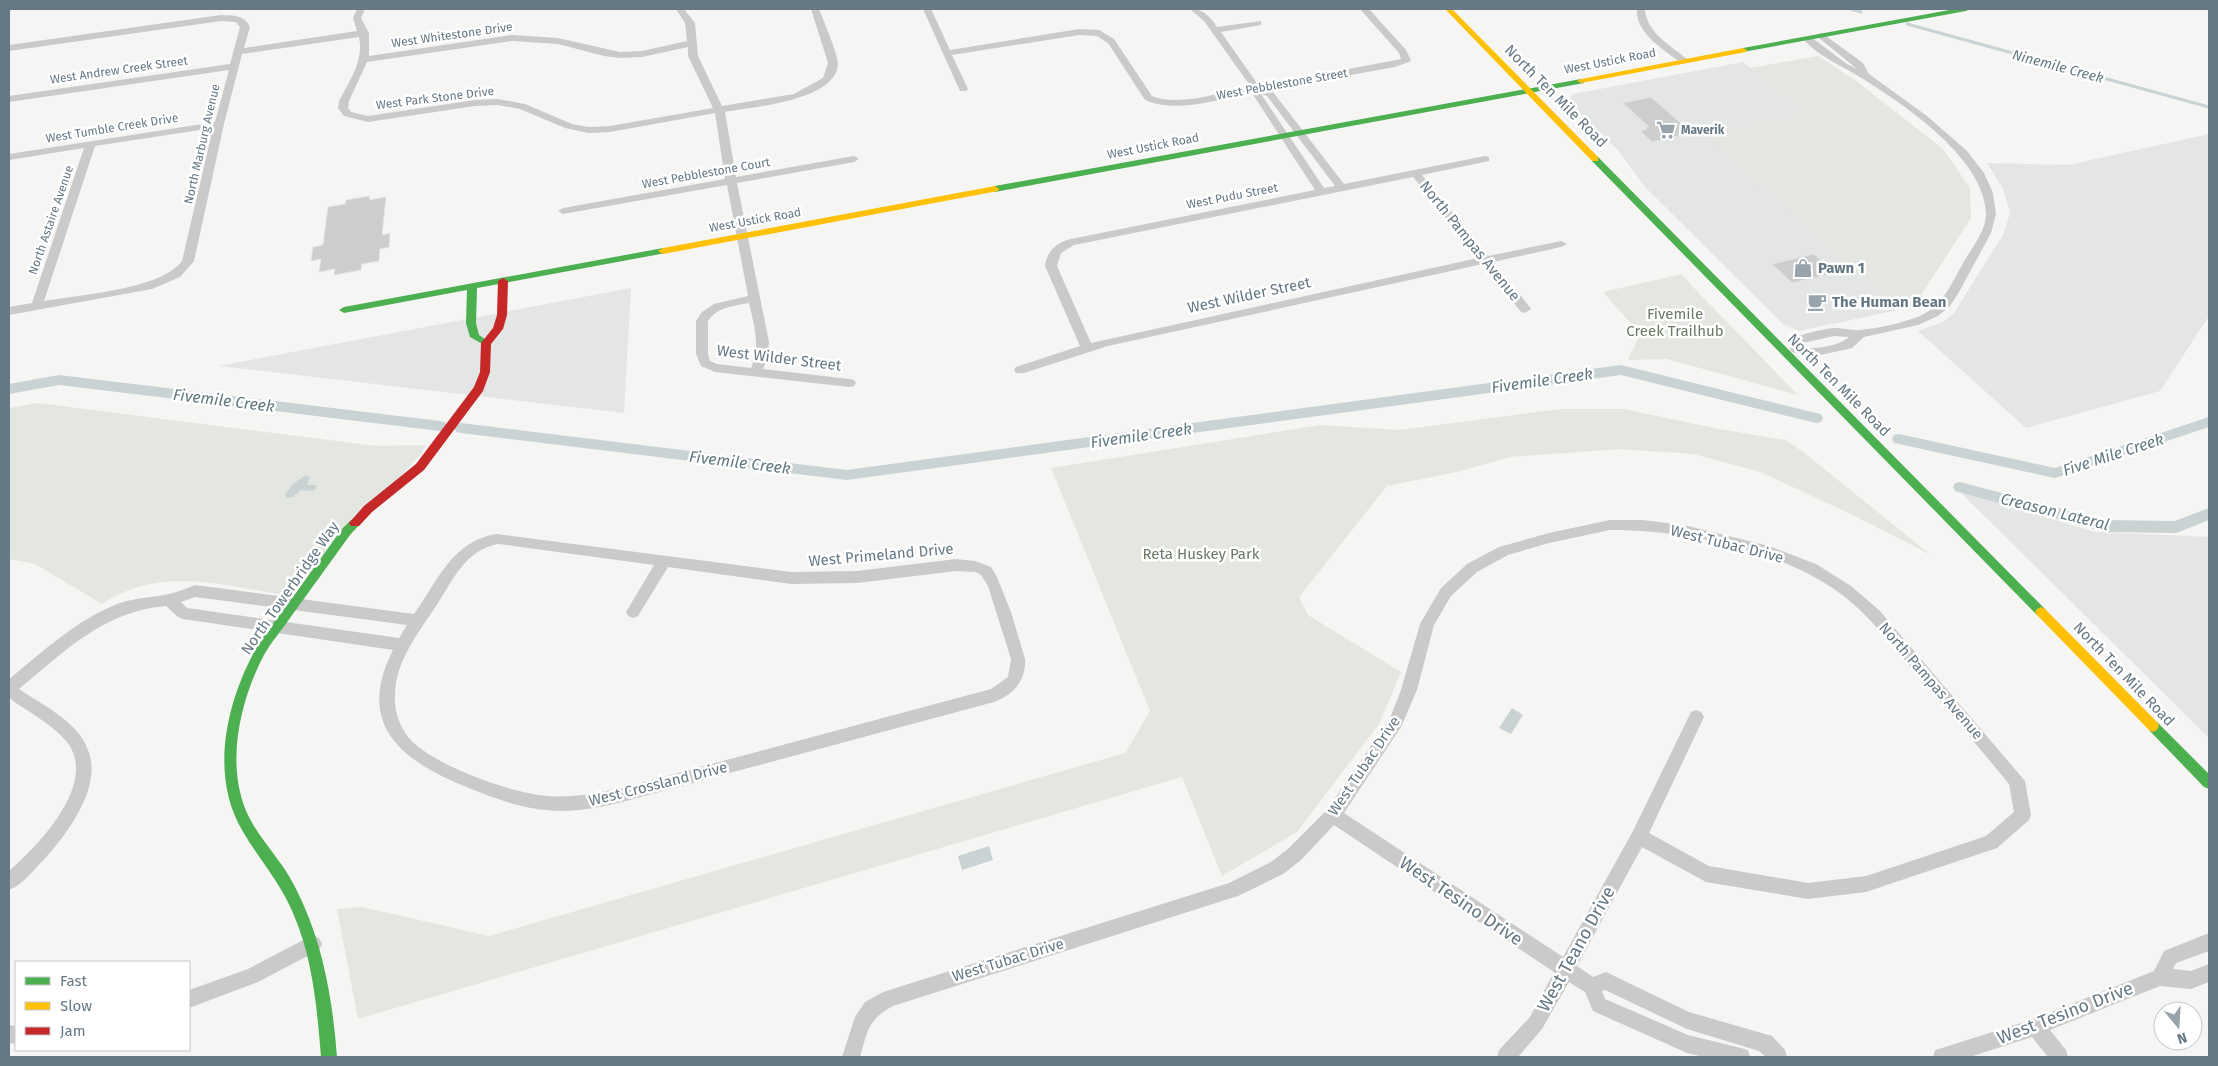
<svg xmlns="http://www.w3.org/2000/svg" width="2218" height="1066" font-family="'Fira Sans',sans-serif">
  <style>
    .built { fill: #e4e5e5 }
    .green { fill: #e4e7e1 }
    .water { fill: #c9d3d4 }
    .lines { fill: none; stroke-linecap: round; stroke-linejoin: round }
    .stream { stroke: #c9d3d4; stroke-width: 3 }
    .canal { fill: #c9d3d4; fill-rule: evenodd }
    .building { fill: #cccece; stroke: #e4e4e4 }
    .street { fill: #cacacb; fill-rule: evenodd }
    .fast { fill: #4caf50; fill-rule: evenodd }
    .slow { fill: #ffc107; fill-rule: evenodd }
    .jam { fill: #c62828; fill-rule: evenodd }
    .labels { text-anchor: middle; stroke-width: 5; stroke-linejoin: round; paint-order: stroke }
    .far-street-label { font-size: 12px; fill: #657884; stroke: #fff }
    .far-poi-label { font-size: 12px; font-weight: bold; fill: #657884; stroke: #fff; text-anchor: start }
    .far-water-label { font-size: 14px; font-style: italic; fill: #607a80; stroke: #fff }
    .street-label { font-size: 15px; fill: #657884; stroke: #fff }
    .poi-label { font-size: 15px; font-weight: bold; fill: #657884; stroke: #fff; text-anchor: start }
    .park-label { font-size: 15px; fill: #6a7b64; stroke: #fff }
    .water-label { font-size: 16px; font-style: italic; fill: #607a80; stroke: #fff }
    .near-street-label { font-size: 18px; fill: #657884; stroke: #fff }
  </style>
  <rect width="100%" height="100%" fill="#f5f5f4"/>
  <path class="built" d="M1743,62L1806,113L1707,135L1898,310L1799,331L1783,324L1644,186L1619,151L1569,102L1573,94Z
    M2209,134V316L2160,391L2026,428L1918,331L1943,322L1954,313L2003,235L2010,213L2003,189L1987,163L2068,165Z
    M631,288L624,413L219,366Z
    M1958,490L2095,532L2209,537V738Z"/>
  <path class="green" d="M1818,56L1855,80L1943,149L1970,188L1971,218L1916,303L1898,310L1706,135L1805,113L1750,68Z
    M1682,274L1692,286L1798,395L1667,359L1628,360L1640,334L1603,292Z
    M38,403L377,446L426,445L422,453L293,591L279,594C216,584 159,566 102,604L35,564L9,559V408Z
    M1560,409H1624L1714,428L1785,440L1802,451L1931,555L1853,515L1760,472L1693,454L1620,449L1510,457L1457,472L1387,486L1299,597L1308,615L1401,672L1379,724L1297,832L1222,876L1182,777L358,1019L337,909L362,907L489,936L1125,753L1150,711L1051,468L1320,425L1399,430Z"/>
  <path class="water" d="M304,476L310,477L307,485H316L317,488L311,491L301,490L293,497L287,498L285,495L293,484Z
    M1512,708L1523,715L1511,734L1499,728Z
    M989,846L993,860L962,870L958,856Z"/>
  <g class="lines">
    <path class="stream" d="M1851,9L1861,12
      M1907,24L2209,107"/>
    <path class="canal" d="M1621,365L1816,413L1821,414L1823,418L1821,422L1816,423L1621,375L847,480L461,433L456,432L454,428L456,424L461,423L847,470Z
      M59,375L440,421L445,422L447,426L445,430L440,431L59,385L9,394V384Z
      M2209,417V427L2055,478L1899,444L1894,443L1892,439L1894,435L1899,434L2055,468Z
      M1960,482L2104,520L2175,521L2209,508V520L2176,533L2104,532L1955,491L1953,487L1955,483Z"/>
  </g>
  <path class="building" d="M1651,97L1692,133L1652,142L1640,131L1647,129L1645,127H1649L1623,103Z
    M370,196L369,200L386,197L382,235L390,233L389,247L380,249L379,261L362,264L361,270L334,275L335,269L319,272L321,259L311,261L313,247L323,245L328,207L345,204L346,200Z
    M1814,254L1835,273L1792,283L1772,264Z"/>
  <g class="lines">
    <path class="street" d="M357,9H365L361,18L369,33V56L512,35L558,38L620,52L642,51L687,41L685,23L676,9H684L695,23L698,56L722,106L794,94L823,78L828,63L811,9H819C823,19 838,55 838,63C838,101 751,107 725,112L736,177L854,156L859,159L854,162L737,183L769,342L768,358L763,369L850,379L854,380L856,383L854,386L850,387L715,372L701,366L696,354V321L702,312L714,304L748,296L727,185L563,214L558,211L563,208L725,179L715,113L610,132L589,133L565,128L520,109L498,105L475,106L368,122L344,116L338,108L339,101C350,80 364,61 359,37L242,54L224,124L194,261L180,277L152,289L9,315V307L32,303L84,148L9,160V154L215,122L229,70L9,102V96L230,64L240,27L236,22L221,21L9,51V45L221,15C233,16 244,14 250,27L244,48L357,31L353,18ZM512,41L558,44L604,56L620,58L642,57L688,47V56L713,108L610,126L589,127L572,124L525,104L498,99L475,100L368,116L351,112L348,108L349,101L367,62ZM213,128L182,261C162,289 79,295 44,301L95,146ZM749,303C754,325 761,347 751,368L717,364L710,361L708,354V321C717,307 734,306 749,303Z
      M923,9H931L950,50L1079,29L1099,30L1114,39L1152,96C1177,107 1224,92 1251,87L1204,21L1190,9C1203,9 1210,16 1217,27L1261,21V25L1221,32L1259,86L1401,59L1399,53L1360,9H1369L1406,50L1411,60L1409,62L1395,67L1268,90L1273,92L1344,184L1485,156L1489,157V161L1422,175L1488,256L1561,241L1567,244L1561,247L1493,262L1529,306L1531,309L1525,313L1521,312L1483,264L1108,346L1024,373H1016L1014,370L1016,367L1080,346L1045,266C1047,251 1057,242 1071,239L1315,190L1252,93C1219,99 1177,114 1145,100L1108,43L1097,36L1079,35L952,55L968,89L966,91H960ZM1261,94L1267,96L1335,186L1324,188ZM1413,177L1478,258L1091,343L1057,266L1061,253L1074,245Z
      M1637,9H1645C1646,32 1671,46 1687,59V63H1681C1664,50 1635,33 1637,9Z
      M1822,33L1863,63L1869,74L1927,116L1967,151L1984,173L1993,193L1996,214L1991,233L1959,292L1950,306L1938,316L1918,325L1864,337L1852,348L1848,349L1811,357L1792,352L1790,349L1794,337C1806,334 1821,329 1834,328C1843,328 1852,331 1861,330C1880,328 1902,323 1920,316C1946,304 1953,278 1968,255C1975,243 1986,229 1986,214C1985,159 1905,105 1863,79C1843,66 1819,57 1803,39L1808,36L1811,37L1847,64L1857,69L1819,38V34ZM1834,336L1849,337C1839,346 1815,350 1803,347V343Z
      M1610,520H1642L1684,525L1769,546L1816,564L1851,586L1880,611L2025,781L2031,815L2029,820L1997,848L1991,850L1866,892L1808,899L1706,882L1642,847L1577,966L1593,977L1606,972L1689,1012L1772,1036L1785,1050L1787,1057H1766L1759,1051L1687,1029L1605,990L1602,991L1605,999L1688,1035L1741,1048L1748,1050L1750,1057H1704L1687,1053L1593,1011L1585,992L1569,982L1542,1029L1518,1057H1497L1499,1050L1530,1017L1554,972L1334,825L1301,860L1283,874L1238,896L893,1006C867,1020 868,1031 860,1057H842L855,1017L865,1002L883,992L1229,883L1271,862L1289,848L1327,810L1390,718L1401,690L1420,624L1441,588L1467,564L1499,547L1549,533ZM1610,530C1684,530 1780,549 1841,594C1869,615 1891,644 1914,671C1946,709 1978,746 2009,784L2014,812L1986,836L1866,876L1808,883L1709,866L1649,833L1704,717L1701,712L1696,710L1691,712L1633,831L1563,957L1344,813L1401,727L1417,690L1434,625L1451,596L1477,572L1508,555L1549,543Z
      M496,534L791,572L857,571L956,559L975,561L991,567L997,577L1011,612L1025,659C1026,681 1014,694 994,702L622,802C597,808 572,813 546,810C520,808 494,798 469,788C404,762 354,727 393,650L183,619L178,617L166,606C104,611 65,651 19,689C44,706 82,723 90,756C100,794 61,843 35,869C28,877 19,886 9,890V871C38,846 99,783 67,742C52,724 28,712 9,698V679C44,651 77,619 120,603C138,597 152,598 169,594C178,592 187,588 195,585L414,614C438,581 451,542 496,534ZM498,544L654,565L626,612L628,616L633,618L638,616L668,567L791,584L857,583L956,571L976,572L981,575L988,586L1011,659L1008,677L991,689L622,788C597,793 572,798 547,796C511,793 431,765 408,737C399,725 394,710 395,694C396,659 420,631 438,603C454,578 466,550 498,544ZM195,597L407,625L399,638L187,608L181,602Z
      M2209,933V951L2176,963L2173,969L2191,971L2209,964V982L2191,989L2160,986L2050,1030L2066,1050L2068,1057H2048L2032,1037L1970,1057H1933L1935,1050L1942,1048L2036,1018L2154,971L2164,951Z
      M313,935L319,938L322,944L319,950L258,982L189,1008V990L248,969Z
      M9,1025L16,1026V1044L9,1043Z"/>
    <path class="fast" d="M1955,9H1970L1966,11L1743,52L1739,50L1743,48Z
      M1581,79H1584V83L995,192L991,189L995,186Z
      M1595,156L1598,157L2045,609L2047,612L2045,615L2041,617L2037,615L1592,161V157Z
      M663,248L668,251L666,253L477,288L476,323L479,335L491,343L486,346L470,337L466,323L467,290L344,313L339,310L344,307Z
      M355,519L359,520L361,523L350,535C330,563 310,590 290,618C282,630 271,642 264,655C239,702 224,770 250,819C258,834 269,847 278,860C289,874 297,890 304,906C325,954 333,1005 337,1057H321C317,1008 313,959 293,913C280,882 258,858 242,830C210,775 226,705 254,652C261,637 272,625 282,612C302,584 322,557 342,529L351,520Z
      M2153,720L2157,722L2209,774V789L2204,787L2149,730L2147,726L2149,722Z"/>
    <path class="slow" d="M1445,9H1452L1598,157V161H1592Z
      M1743,48L1747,50L1746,52L1581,83L1577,81L1581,79Z
      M995,186L999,189L998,191L663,254L658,251L663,248Z
      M2041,607L2045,609L2157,722L2159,726L2157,730L2153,732L2149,730L2037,615L2035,612L2037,609Z"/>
    <path class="jam" d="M503,278L508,281L507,315L503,329L491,344L490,372L483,391L424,470L372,512L359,526H351L349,523L364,506L416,464L474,387L480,372L481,343L493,328L497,315L498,281Z"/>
  </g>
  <defs>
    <g id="supermarket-bare" transform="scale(1.5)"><path d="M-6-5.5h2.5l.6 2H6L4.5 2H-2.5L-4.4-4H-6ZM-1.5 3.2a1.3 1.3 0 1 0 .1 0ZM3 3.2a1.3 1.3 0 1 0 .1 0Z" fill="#97a4ab" stroke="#fff" stroke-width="2.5" paint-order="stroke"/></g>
    <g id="shop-bare" transform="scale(1.5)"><path d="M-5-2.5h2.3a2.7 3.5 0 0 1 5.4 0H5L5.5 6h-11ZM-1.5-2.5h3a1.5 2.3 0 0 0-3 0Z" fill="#97a4ab" stroke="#fff" stroke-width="2.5" paint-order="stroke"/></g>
    <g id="cafe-bare" transform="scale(1.5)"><path d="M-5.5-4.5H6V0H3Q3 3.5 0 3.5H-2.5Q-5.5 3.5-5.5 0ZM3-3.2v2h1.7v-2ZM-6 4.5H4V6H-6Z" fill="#97a4ab" stroke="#fff" stroke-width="2.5" paint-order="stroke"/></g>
  </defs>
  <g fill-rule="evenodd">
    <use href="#supermarket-bare" x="1666" y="130"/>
    <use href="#shop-bare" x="1803" y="268"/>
    <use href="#cafe-bare" x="1817" y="302"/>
  </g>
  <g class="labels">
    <g class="far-street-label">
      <text transform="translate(452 35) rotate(-8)" y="4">West Whitestone Drive</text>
      <text transform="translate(1610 61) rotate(-11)" y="4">West Ustick Road</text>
      <text transform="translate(119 70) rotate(-8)" y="4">West Andrew Creek Street</text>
      <text transform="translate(1282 84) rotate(-10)" y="4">West Pebblestone Street</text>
      <text transform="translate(435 98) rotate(-7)" y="4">West Park Stone Drive</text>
      <text transform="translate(112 128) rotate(-9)" y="4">West Tumble Creek Drive</text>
      <text transform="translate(202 144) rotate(-77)" y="4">North Marburg Avenue</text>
      <text transform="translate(1153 146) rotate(-11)" y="4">West Ustick Road</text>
      <text transform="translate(706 173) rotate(-10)" y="4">West Pebblestone Court</text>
      <text transform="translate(1232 196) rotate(-11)" y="4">West Pudu Street</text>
      <text transform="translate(51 220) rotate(-71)" y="4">North Astaire Avenue</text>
      <text transform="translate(755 220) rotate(-10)" y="4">West Ustick Road</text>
    </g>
    <g class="far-poi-label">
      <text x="1681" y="134">Maverik</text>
    </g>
    <g class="far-water-label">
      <text transform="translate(2058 66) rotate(15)" y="5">Ninemile Creek</text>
    </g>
    <g class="street-label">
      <text transform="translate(1556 96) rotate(45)" y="5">North Ten Mile Road</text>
      <text transform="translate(1470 241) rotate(51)" y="5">North Pampas Avenue</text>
      <text transform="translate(1249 295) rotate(-12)" y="5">West Wilder Street</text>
      <text transform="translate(779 358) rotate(7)" y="5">West Wilder Street</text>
      <text transform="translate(1839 385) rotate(45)" y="5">North Ten Mile Road</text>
      <text transform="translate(1727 544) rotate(14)" y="5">West Tubac Drive</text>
      <text transform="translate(881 555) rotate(-5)" y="5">West Primeland Drive</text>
      <text transform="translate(290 588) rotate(-55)" y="5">North Towerbridge Way</text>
      <text transform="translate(2124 674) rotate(46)" y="5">North Ten Mile Road</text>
      <text transform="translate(1931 681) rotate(49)" y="5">North Pampas Avenue</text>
      <text transform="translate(1364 766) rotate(-56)" y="5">West Tubac Drive</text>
      <text transform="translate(658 784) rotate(-14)" y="5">West Crossland Drive</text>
      <text transform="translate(1008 960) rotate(-17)" y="5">West Tubac Drive</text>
    </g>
    <g class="poi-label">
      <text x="1818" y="273">Pawn 1</text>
      <text x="1832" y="307">The Human Bean</text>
    </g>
    <g class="park-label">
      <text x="1675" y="319">Fivemile<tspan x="1675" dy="17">Creek Trailhub</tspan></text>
      <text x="1201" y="559">Reta Huskey Park</text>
    </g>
    <g class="water-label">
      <text transform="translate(1542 380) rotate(-8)" y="6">Fivemile Creek</text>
      <text transform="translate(224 400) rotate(7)" y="6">Fivemile Creek</text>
      <text transform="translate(1141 435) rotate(-8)" y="6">Fivemile Creek</text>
      <text transform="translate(2113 454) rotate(-18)" y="6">Five Mile Creek</text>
      <text transform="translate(740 462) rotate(7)" y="6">Fivemile Creek</text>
      <text transform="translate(2055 511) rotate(14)" y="6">Creason Lateral</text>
    </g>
    <g class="near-street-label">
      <text transform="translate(1461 901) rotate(34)" y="6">West Tesino Drive</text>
      <text transform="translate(1576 949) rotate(-61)" y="6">West Teano Drive</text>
      <text transform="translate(2065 1013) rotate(-21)" y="6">West Tesino Drive</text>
    </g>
  </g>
  <rect width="2218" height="1066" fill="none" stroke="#657884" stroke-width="20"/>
  <rect x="15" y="961" width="175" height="90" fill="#ffffff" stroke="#c1c9ce"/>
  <rect x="25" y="977" width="25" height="8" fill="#4caf50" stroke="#c1c9ce"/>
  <text x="60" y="986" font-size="15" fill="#657884">Fast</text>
  <rect x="25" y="1002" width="25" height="8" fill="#ffc107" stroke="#c1c9ce"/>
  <text x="60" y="1011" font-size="15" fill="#657884">Slow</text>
  <rect x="25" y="1027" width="25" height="8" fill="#c62828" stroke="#c1c9ce"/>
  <text x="60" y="1036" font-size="15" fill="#657884">Jam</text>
  <g transform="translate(2178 1026) rotate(162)"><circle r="24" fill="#ffffff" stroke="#c1c9ce"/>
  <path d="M0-4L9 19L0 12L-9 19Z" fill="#97a4ab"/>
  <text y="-8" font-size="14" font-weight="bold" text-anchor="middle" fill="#657884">N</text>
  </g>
</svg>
